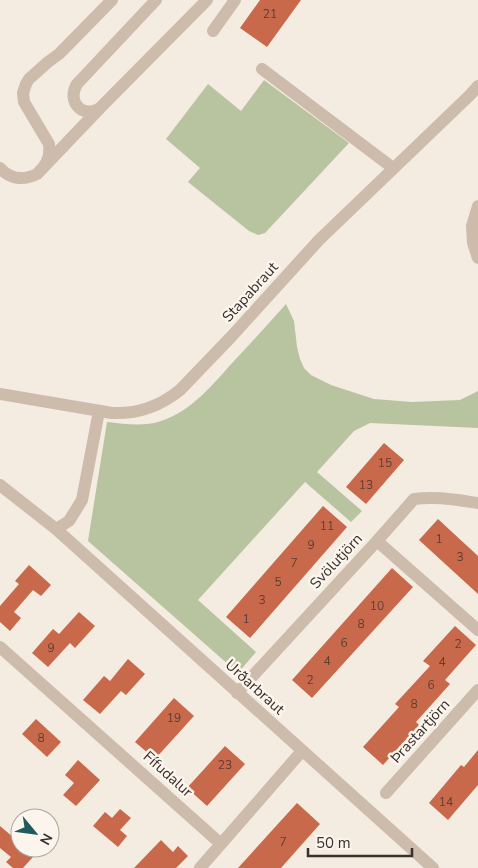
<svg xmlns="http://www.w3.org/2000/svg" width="478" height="868" font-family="'Nunito Sans',sans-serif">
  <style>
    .green { fill: #b8c4a0 }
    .building { fill: #c8694b }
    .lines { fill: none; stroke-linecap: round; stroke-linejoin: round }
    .minor { stroke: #cdbbac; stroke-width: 12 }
    .labels { text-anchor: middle; stroke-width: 5; stroke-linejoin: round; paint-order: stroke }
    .number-label { font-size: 12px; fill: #5e3e33 }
    .street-label { font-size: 15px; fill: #3b302b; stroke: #fbf5ee }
  </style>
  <rect width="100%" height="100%" fill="#f4ebe1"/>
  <path class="green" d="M264,80L349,143L265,233L258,235L249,231L188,182L200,168L166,139L208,84L241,111Z
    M286,304L294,321L297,347L300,359L304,368L311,375L331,385L374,399L412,402L460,400L478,391V428L370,423L354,431L317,472L362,511L351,522L305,482L198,600L256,652L238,673L88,541L107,422C125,424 144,427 161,421C192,411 213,384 234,361C252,342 269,323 286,304Z"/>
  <path class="building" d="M260,0H301L267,47L240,28Z
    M384,443L404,460L366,504L346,487Z
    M323,506L347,527L250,638L226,617Z
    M438,519L478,556V594L419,540Z
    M29,565L51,585L41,596L33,590L14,612L21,618L10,631L0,622V606L19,584L15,581Z
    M392,568L413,587L312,698L292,680Z
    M79,612L95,626L75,648L70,643L48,667L32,653L53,629L59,634Z
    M455,626L476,645L445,680L450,684L416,722L419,725L383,765L363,747L399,707L395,704L430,666L423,661Z
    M128,659L145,674L126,695L121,691L100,714L83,700L104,676L110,681Z
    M174,698L194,716L155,759L135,742Z
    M36,719L61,742L47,757L22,734Z
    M225,746L245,764L207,806L187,788Z
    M478,750V785L448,820L429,803L461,765L464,767Z
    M78,760L100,780L76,806L63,795L74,783L65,775Z
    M297,803L320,824L281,868H238Z
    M120,809L131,818L120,830L127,836L118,847L93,826L105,812L112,818Z
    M0,826L20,843V848H41L23,868H13L6,862L11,857L0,848Z
    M161,840L173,852L178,846L188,856L176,868H134Z"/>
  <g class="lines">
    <path class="minor" d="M156,0L77,84C66,102 83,119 100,108L207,0
      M213,31L235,0
      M262,69L393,168
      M0,168C10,179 23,181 37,174L100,108
      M42,169C49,161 50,154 49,144L24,102L23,93L26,84L29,79L48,62L59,54L112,0
      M478,206L472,226L473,243L478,258
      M0,394L112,413C138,414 159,407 180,390L231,337L319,240L470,95L478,86
      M0,485L56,529L433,868
      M56,529L69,521L82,500L99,411
      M377,541L478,630
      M0,647L221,844
      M237,693L377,541L414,499C436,496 456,500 478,503
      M386,793L478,690
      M200,868L302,751"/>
  </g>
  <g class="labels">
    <g class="number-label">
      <text x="270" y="18">21</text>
      <text x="385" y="467">15</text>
      <text x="366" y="489">13</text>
      <text x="327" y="530">11</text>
      <text x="439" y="543">1</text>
      <text x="311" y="549">9</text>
      <text x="460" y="561">3</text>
      <text x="294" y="567">7</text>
      <text x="278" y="586">5</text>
      <text x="262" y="604">3</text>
      <text x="377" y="610">10</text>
      <text x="246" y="623">1</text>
      <text x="361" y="628">8</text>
      <text x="344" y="647">6</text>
      <text x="458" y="648">2</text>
      <text x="51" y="652">9</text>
      <text x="327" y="665">4</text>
      <text x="442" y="666">4</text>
      <text x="310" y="684">2</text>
      <text x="431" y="689">6</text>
      <text x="414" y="708">8</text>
      <text x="174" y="722">19</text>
      <text x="41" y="742">8</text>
      <text x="225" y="769">23</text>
      <text x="446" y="806">14</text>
      <text x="283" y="846">7</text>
    </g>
    <g class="street-label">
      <text transform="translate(250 292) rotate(-48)" y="5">Stapabraut</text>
      <text transform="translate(336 561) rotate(-47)" y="5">Svölutjörn</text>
      <text transform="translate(255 687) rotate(42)" y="5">Urðarbraut</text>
      <text transform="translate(420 731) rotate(-48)" y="5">Þrastartjörn</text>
      <text transform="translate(168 774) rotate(42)" y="5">Fífudalur</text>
    </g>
  </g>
  <g transform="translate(35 833) rotate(119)"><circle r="24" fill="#fbf5ee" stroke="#aea6a0"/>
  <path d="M0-4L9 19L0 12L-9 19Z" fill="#1f5a5e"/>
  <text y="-8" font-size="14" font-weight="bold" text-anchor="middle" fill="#3b302b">N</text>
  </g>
  <path d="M308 848v8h104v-8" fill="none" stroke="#3b302b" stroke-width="2.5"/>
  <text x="316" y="848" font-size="15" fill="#3b302b" stroke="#fbf5ee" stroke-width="4" paint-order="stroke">50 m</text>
</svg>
